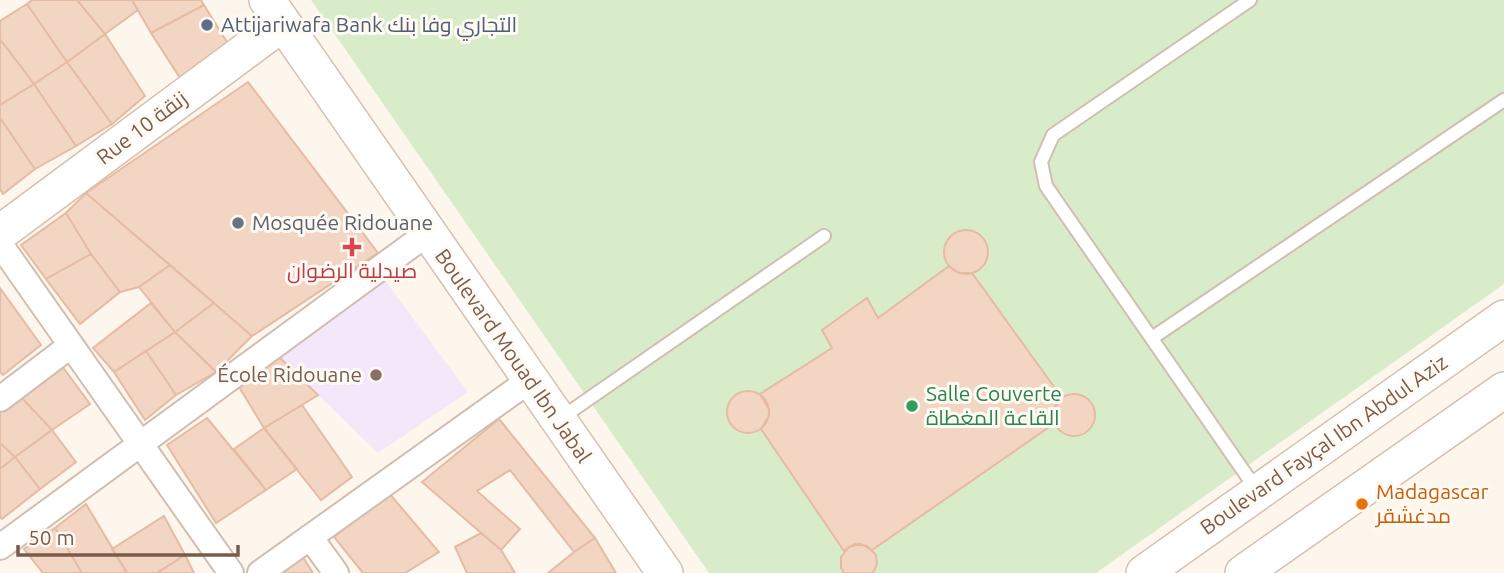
<svg xmlns="http://www.w3.org/2000/svg" width="1504" height="573" font-family="Ubuntu,Cairo,sans-serif">
  <style>
    .education { fill: #f3e8fa }
    .green { fill: #d8ecc9 }
    .building { fill: #f3d5c3; stroke: #e6bba3; stroke-width: 2 }
    .lines { fill: none; stroke-linecap: round; stroke-linejoin: round }
    .lane-casing { stroke: #d1beb0; stroke-width: 16 }
    .street-casing { stroke: #d1beb0; stroke-width: 28 }
    .secondary-casing { stroke: #d6c0b0; stroke-width: 38 }
    .lane { stroke: #fff; stroke-width: 12 }
    .street { stroke: #fff; stroke-width: 24 }
    .secondary { stroke: #fff; stroke-width: 35 }
    .service-dot { fill: #5c6f8a; stroke: #fffaf3; stroke-width: 2.5 }
    .worship-dot { fill: #6b7280; stroke: #fffaf3; stroke-width: 2.5 }
    .health-dot { fill: #e0444e; stroke: #fffaf3; stroke-width: 2.5 }
    .education-dot { fill: #8d6e63; stroke: #fffaf3; stroke-width: 2.5 }
    .leisure-dot { fill: #2e9e5b; stroke: #fffaf3; stroke-width: 2.5 }
    .food-dot { fill: #e8710a; stroke: #fffaf3; stroke-width: 2.5 }
    .labels { text-anchor: middle; stroke-width: 6; stroke-linejoin: round; paint-order: stroke }
    .service-label { font-size: 21px; fill: #4e5e75; stroke: #fffaf3; text-anchor: start }
    .street-label { font-size: 21px; fill: #7a5c4d; stroke: #fffaf3 }
    .worship-label { font-size: 21px; fill: #5b616d; stroke: #fffaf3; text-anchor: start }
    .health-label { font-size: 21px; fill: #be3a42; stroke: #fffaf3 }
    .education-label { font-size: 21px; fill: #785e54; stroke: #fffaf3; text-anchor: end }
    .leisure-label { font-size: 21px; fill: #27864d; stroke: #fffaf3; text-anchor: start }
    .food-label { font-size: 21px; fill: #c56008; stroke: #fffaf3; text-anchor: start }
  </style>
  <rect width="100%" height="100%" fill="#fdf6ec"/>
  <path class="education" d="M383,278L468,392L378,453L279,357Z"/>
  <path class="green" d="M311,0H1504V284L1096,573H709Z"/>
  <path class="building" d="M32,0H77L105,34L67,62L27,4Z
    M77,0H132L138,10L105,34Z
    M132,0H201L204,5L151,33Z
    M27,4L67,62L34,84L0,39V21Z
    M204,5L230,47L182,81L151,33Z
    M105,34L145,96L112,124L67,62Z
    M0,39L34,84L0,105Z
    M67,62L112,124L76,146L34,84Z
    M248,82L378,253L252,336L86,193Z
    M34,84L76,146L35,169L0,118V105Z
    M0,118L35,169L3,194L0,189Z
    M86,193L170,265L139,287L120,292L91,254L66,213Z
    M66,213L91,254L46,279L21,245Z
    M944 252a22 22 0 1 1 44 0a22 22 0 1 1-44 0Z
    M91,254L120,292L80,324L46,279Z
    M170,265L214,303L175,332L139,287Z
    M949,266L959,273H972L1062,398L1054,409L1055,423L872,550L861,544L849,547L844,551L761,429L769,416V409L760,394L832,348L822,330L867,298L878,318Z
    M0,288L41,345L3,375L0,372Z
    M151,303L175,332L114,372L93,348Z
    M214,303L252,336L216,372L175,332Z
    M175,332L216,372L176,395L146,351Z
    M146,351L176,395L145,420L114,372Z
    M279,357L318,395L264,428L236,382Z
    M62,366L90,404L52,430L20,396Z
    M727 412a21 21 0 1 1 42 0a21 21 0 1 1-42 0Z
    M1053 415a21 21 0 1 1 42 0a21 21 0 1 1-42 0Z
    M20,396L52,430L15,457L0,443V411Z
    M302,405L352,477L321,500L264,428Z
    M207,418L266,490L216,523L167,445Z
    M499,419L595,538L574,552L510,470L477,491L520,529L501,550L422,482Z
    M264,428L297,469L266,490L234,449Z
    M52,430L76,462L40,489L15,457Z
    M0,443L15,457L0,469Z
    M15,457L40,489L2,519L0,517V469Z
    M388,492L439,552L405,573H363L334,537Z
    M86,504L126,571L123,573H82L55,528Z
    M164,516L185,555L157,573H127L112,549Z
    M55,528L82,573H43L24,549Z
    M481,533L501,550L515,573H467L455,547Z
    M595,538L616,573H548L574,552Z
    M855,544L867,546L876,555L877,564L873,573H844L841,568V557L849,547Z
    M301,554L313,573H282Z
    M185,555L194,573H157Z"/>
  <g class="lines">
    <g class="lane-casing">
      <path id="lane" d="M1250,0L1053,135L1041,162L1046,186L1256,489
        M1152,338L1504,100
        M561,418L824,236"/>
    </g>
    <g class="street-casing">
      <path id="street" d="M0,244L231,573
        M0,399L70,346
        M310,537L336,573
        M0,547L428,233
        M260,573L530,380"/>
    </g>
    <g class="secondary-casing">
      <path id="secondary" d="M267,0L665,573
        M0,233L283,23
        M1144,573L1504,318
        M1243,573L1504,390"/>
    </g>
    <use href="#lane" class="lane"/>
    <use href="#street" class="street"/>
    <use href="#secondary" class="secondary"/>
  </g>
  <circle class="service-dot" cx="207" cy="25" r="7"/>
  <circle class="worship-dot" cx="238" cy="223" r="7"/>
  <path class="health-dot" d="M348.5 236.5h7v7h7v7h-7v7h-7v-7h-7v-7h7z"/>
  <circle class="education-dot" cx="376" cy="375" r="7"/>
  <circle class="leisure-dot" cx="912" cy="406" r="7"/>
  <circle class="food-dot" cx="1362" cy="504" r="7"/>
  <g class="labels">
    <g class="service-label">
      <text x="221" y="32">Attijariwafa Bank التجاري وفا بنك</text>
    </g>
    <g class="street-label">
      <text transform="translate(142 128) rotate(-37)" y="7">Rue 10 زنقة</text>
      <text transform="translate(513 356) rotate(55)" y="7">Boulevard Mouad Ibn Jabal</text>
      <text transform="translate(1324 445) rotate(-35)" y="7">Boulevard Fayçal Ibn Abdul Aziz</text>
    </g>
    <g class="worship-label">
      <text x="252" y="230">Mosquée Ridouane</text>
    </g>
    <g class="health-label">
      <text x="352" y="278">صيدلية الرضوان</text>
    </g>
    <g class="education-label">
      <text x="362" y="382">École Ridouane</text>
    </g>
    <g class="leisure-label">
      <text x="926" y="401">Salle Couverte<tspan x="926" dy="24">القاعة المغطاة</tspan></text>
    </g>
    <g class="food-label">
      <text x="1376" y="499">Madagascar<tspan x="1376" dy="24">مدغشقر</tspan></text>
    </g>
  </g>
  <path d="M18 545v10h220v-10" fill="none" stroke="#7a5c4d" stroke-width="3.5"/>
  <text x="28" y="545" font-size="21" fill="#7a5c4d" stroke="#fffaf3" stroke-width="5" paint-order="stroke">50 m</text>
</svg>
